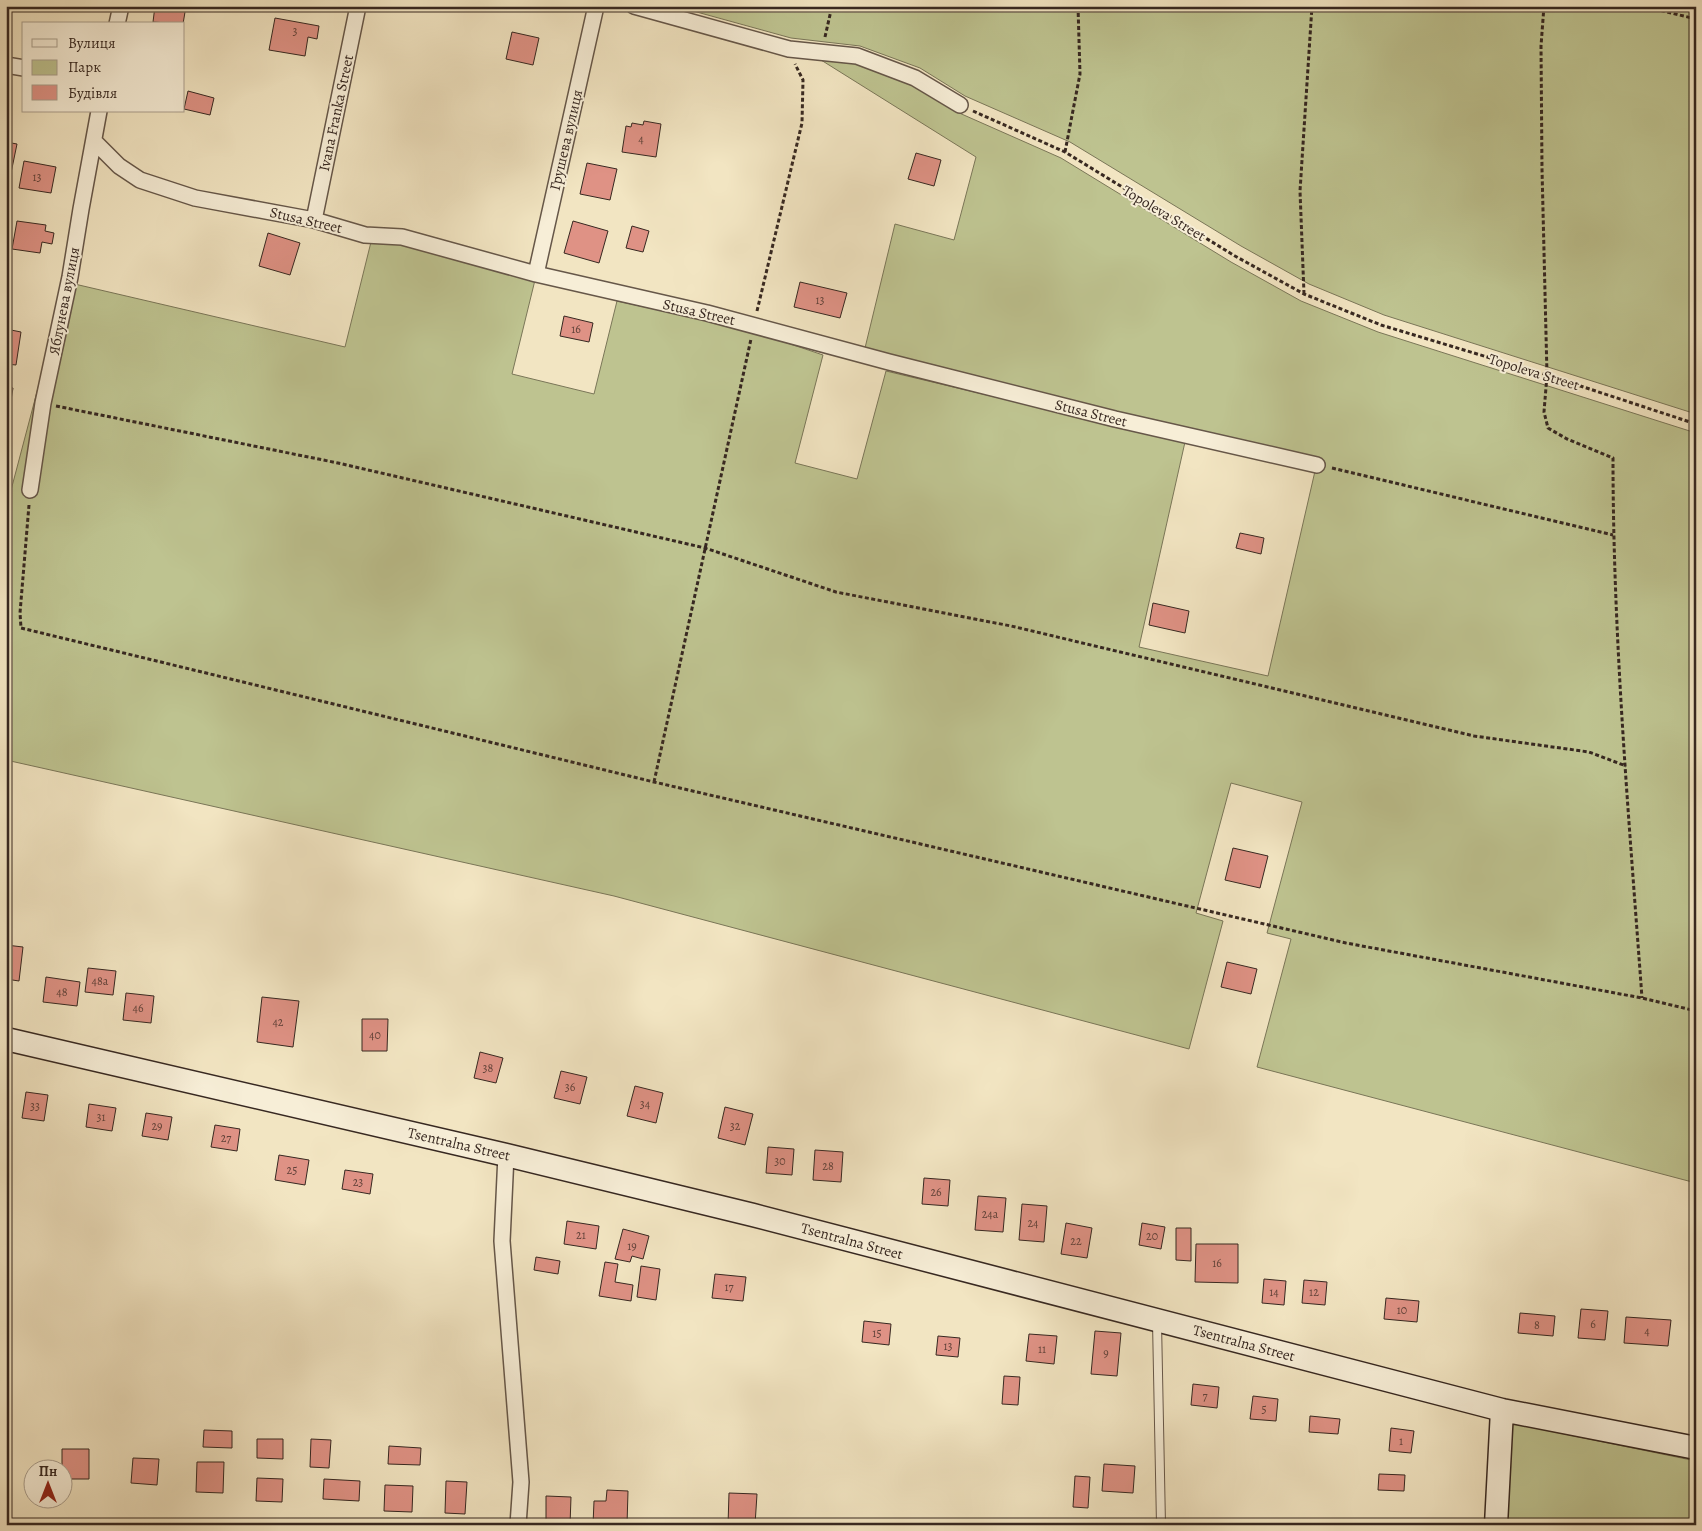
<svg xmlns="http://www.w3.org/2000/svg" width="1702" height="1531" font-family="Alegreya,serif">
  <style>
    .green { fill: #bec390; stroke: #7a7658 }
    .building { fill: #df9285; stroke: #372821 }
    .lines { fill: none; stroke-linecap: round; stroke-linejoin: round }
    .lane-casing { stroke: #665749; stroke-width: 10 }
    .street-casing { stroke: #665749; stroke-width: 18 }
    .secondary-casing { stroke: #372821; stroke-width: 25 }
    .path { stroke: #372821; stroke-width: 3; stroke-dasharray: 4 2.5; stroke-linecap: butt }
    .lane { stroke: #f7eed7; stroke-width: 8 }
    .street { stroke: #f7eed7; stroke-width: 15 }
    .secondary { stroke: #f7eed7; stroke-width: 22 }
    .labels { text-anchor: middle; stroke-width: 4; stroke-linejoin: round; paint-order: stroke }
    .number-label { font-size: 12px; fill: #61423a }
    .street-label { font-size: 15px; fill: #372821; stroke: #f7eed7 }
  </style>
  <rect width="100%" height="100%" fill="#f2e5c2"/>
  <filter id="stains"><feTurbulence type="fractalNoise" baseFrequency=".004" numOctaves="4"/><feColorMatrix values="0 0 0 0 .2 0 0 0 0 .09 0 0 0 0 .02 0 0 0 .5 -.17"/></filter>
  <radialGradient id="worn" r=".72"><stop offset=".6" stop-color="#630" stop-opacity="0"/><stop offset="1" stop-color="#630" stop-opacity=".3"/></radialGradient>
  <path class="green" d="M675,6H1696V414L1384,315L1309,284L1241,246L1070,142L965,96L920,68L860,46L791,38Z
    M821,60L856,64L911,85L957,112L1061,158L1231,262L1301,301L1378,332L1696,433V1183L1257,1067L1291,939L1267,933L1302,802L1231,783L1196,913L1223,921L1189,1049L614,896L6,760V521L10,494L66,282L345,347L371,242L400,244L535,280L512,374L594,394L617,301L705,320L752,331L823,355L795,463L857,479L886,371L1185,442L1139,647L1268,676L1318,458L1116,412L865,348L895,224L954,240L976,157Z
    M1511,1423L1696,1461V1525H1507Z"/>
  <path class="building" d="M155,6H186L183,24L153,22Z
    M275,18L319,26L317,39L308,37L305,56L269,50Z
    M512,32L539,38L533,65L506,59Z
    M188,91L214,98L210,115L184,109Z
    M644,121L661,124L656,157L622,152L626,126L631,127L632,123L643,125Z
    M6,142L17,144L11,173L6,172Z
    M916,153L941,160L934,186L908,179Z
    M24,161L56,167L51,193L19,188Z
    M587,163L617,169L610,200L580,194Z
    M17,221L46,225L45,231L54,233L52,244L42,242L40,253L12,249Z
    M573,221L608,231L599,263L564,253Z
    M632,226L649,231L643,252L626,248Z
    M268,233L300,243L290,275L259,266Z
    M800,282L847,293L840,318L794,307Z
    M564,316L593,323L589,342L560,336Z
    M6,329L21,332L16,365L6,364Z
    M6,387L13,388L9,412H6Z
    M1240,533L1264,538L1261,554L1236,548Z
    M1153,603L1189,611L1185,633L1149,625Z
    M1233,848L1268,856L1260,888L1225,880Z
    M6,945L23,947L19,981L6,979Z
    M1227,962L1257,969L1251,994L1221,987Z
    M88,968L116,971L113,995L85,992Z
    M46,977L80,982L77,1006L43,1002Z
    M126,993L154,996L151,1023L123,1020Z
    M262,997L299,1001L293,1047L257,1042Z
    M362,1019H388L387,1051H362Z
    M480,1052L503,1058L496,1083L474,1078Z
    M561,1071L587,1077L580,1104L554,1098Z
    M635,1086L663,1093L656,1123L627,1116Z
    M26,1092L48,1095L44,1121L22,1118Z
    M89,1104L116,1108L112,1131L86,1127Z
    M725,1107L753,1114L745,1145L718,1138Z
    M146,1113L172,1117L168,1140L142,1136Z
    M215,1125L240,1129L237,1151L211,1147Z
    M768,1147L794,1149L792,1175L766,1173Z
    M815,1150L843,1152L841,1182L813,1180Z
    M279,1155L309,1160L305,1185L275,1180Z
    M345,1170L373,1174L370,1194L342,1189Z
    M924,1178L950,1180L948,1206L922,1204Z
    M978,1196L1006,1198L1003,1232L975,1230Z
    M1022,1204L1047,1206L1044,1242L1019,1240Z
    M567,1221L599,1226L596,1249L564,1244Z
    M1066,1223L1092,1228L1087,1258L1061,1254Z
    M1142,1223L1165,1227L1161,1249L1139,1245Z
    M1176,1228H1191V1261L1176,1260Z
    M623,1229L649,1236L643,1259L632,1256L630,1262L615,1259Z
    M1196,1244H1238V1283L1195,1282Z
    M536,1257L560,1261L558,1274L534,1270Z
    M605,1262L618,1264L615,1282L633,1285L631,1301L599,1296Z
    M641,1266L660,1269L656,1300L637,1297Z
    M715,1274L746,1277L743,1301L712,1298Z
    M1264,1279L1286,1281L1284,1305L1262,1303Z
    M1304,1280L1327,1282L1325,1305L1302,1303Z
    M1386,1298L1419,1301L1417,1322L1384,1319Z
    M1581,1309L1608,1311L1605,1340L1578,1338Z
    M1520,1313L1555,1316L1553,1336L1518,1333Z
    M1626,1317L1671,1320L1668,1346L1624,1343Z
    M864,1321L891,1324L889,1345L862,1342Z
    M1095,1331L1121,1333L1117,1376L1091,1374Z
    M1029,1334L1057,1336L1054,1364L1026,1361Z
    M938,1336L960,1338L958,1357L936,1355Z
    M1004,1376L1020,1377L1018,1405L1002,1404Z
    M1193,1384L1219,1387L1217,1408L1191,1405Z
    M1253,1396L1278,1399L1276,1421L1250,1419Z
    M1310,1416L1340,1419L1338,1434L1309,1432Z
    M1391,1428L1414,1431L1411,1453L1389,1451Z
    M204,1430L232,1431V1448L203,1447Z
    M257,1439H283V1459L257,1458Z
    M311,1439L331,1440L329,1468L310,1467Z
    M389,1446L421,1448L420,1465L388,1464Z
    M62,1449H89V1479H62Z
    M133,1458L159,1459L157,1485L131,1483Z
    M197,1462H224L223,1493L196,1492Z
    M1104,1464L1135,1466L1133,1493L1102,1491Z
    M1379,1474L1405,1475L1404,1491L1378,1490Z
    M1075,1476L1090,1477L1088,1508L1073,1507Z
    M257,1478L283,1479L282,1502L256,1501Z
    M324,1479L360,1481L359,1501L323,1499Z
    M446,1481L467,1482L465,1514L445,1513Z
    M385,1485L413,1486L412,1512L384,1511Z
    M607,1490L628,1491L627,1525H593L594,1501H606Z
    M729,1493L757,1494L755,1525H728Z
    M546,1496L571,1497L570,1525H546Z
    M665,1521L697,1522V1525H664Z"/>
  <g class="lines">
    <g class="lane-casing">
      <path id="lane" d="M1157,1322L1161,1525"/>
    </g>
    <g class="street-casing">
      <path id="street" d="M634,6L789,49L857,56L915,78L960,105
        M117,24L121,6
        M6,65L24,68
        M94,141L119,166L140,180L195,198L314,220L365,235L402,237L536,274L707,313L889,362L1115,419L1317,465
        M314,220L358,6
        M536,274L596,6
        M30,490L43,403L70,277L81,209L99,111
        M506,1155L502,1241L521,1482L518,1525"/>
    </g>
    <g class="secondary-casing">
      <path id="secondary" d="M6,1039L506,1155L753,1215L1502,1410L1696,1448
        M1496,1525L1502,1410"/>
    </g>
    <path class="path" d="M1544,6L1541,46L1542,169L1547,375L1544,412L1548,428L1567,439L1613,458C1613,638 1629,819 1642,998
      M1642,6L1696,19
      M825,37L832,6
      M973,111L1065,152L1235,256L1304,294L1381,325L1547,375L1696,424
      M1065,152L1080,74L1078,6
      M1304,294L1300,191L1312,6
      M757,311L802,123L803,80L795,64
      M56,406L338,463L705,548L836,592L1011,626L1474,736L1589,752L1626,766
      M1332,468L1613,535
      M29,505L20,613L21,628L654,782L1346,943L1642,998L1696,1011
      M654,782L751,339"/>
    <use href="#lane" class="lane"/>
    <use href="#street" class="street"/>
    <use href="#secondary" class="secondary"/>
  </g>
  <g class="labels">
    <g class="number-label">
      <text x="295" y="35">3</text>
      <text x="641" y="143">4</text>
      <text x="37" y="181">13</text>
      <text x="820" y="304">13</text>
      <text x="576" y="333">16</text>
      <text x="100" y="985">48а</text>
      <text x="62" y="996">48</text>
      <text x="138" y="1012">46</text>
      <text x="278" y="1026">42</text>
      <text x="375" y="1039">40</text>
      <text x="488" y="1072">38</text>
      <text x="570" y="1091">36</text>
      <text x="645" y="1108">34</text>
      <text x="35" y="1110">33</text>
      <text x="101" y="1121">31</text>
      <text x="157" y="1130">29</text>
      <text x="735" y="1130">32</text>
      <text x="226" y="1142">27</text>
      <text x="780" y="1165">30</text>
      <text x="828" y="1170">28</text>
      <text x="292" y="1174">25</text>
      <text x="358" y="1186">23</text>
      <text x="936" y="1196">26</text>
      <text x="990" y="1218">24а</text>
      <text x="1033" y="1227">24</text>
      <text x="581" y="1239">21</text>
      <text x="1152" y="1240">20</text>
      <text x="1076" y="1245">22</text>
      <text x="632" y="1250">19</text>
      <text x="1217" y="1267">16</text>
      <text x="729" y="1291">17</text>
      <text x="1274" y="1296">14</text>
      <text x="1314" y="1296">12</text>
      <text x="1402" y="1314">10</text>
      <text x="1593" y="1328">6</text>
      <text x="1537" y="1329">8</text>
      <text x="1647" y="1335">4</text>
      <text x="877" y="1337">15</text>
      <text x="948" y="1350">13</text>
      <text x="1042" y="1353">11</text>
      <text x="1106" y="1357">9</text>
      <text x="1205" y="1400">7</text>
      <text x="1264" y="1413">5</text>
      <text x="1401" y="1445">1</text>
    </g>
    <g class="street-label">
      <text transform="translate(336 113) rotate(-78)" y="5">Ivana Franka Street</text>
      <text transform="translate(566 140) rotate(-77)" y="5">Грушева вулиця</text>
      <text transform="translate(1164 213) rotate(31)" y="5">Topoleva Street</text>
      <text transform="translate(306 220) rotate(13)" y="5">Stusa Street</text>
      <text transform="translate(64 301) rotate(-79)" y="5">Яблунева вулиця</text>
      <text transform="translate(699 312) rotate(13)" y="5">Stusa Street</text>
      <text transform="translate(1534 372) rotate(17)" y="5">Topoleva Street</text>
      <text transform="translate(1091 413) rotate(14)" y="5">Stusa Street</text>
      <text transform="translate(459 1144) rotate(13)" y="5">Tsentralna Street</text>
      <text transform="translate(852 1241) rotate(15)" y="5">Tsentralna Street</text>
      <text transform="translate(1244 1343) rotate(15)" y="5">Tsentralna Street</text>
    </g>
  </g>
  <rect width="1702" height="1531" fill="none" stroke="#f2e5c2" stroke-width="25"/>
  <rect x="8" y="8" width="1687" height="1516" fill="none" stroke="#372821" stroke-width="2.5"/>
  <rect x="12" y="12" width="1677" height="1506" fill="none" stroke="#372821"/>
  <rect x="22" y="22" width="162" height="90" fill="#f7eed7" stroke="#aa9f8e"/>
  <rect x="32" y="39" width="25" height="8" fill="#f7eed7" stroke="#aa9f8e"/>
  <text x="68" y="48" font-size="15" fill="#372821">Вулиця</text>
  <rect x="32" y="60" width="25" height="15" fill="#bec390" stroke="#aa9f8e"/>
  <text x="68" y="72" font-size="15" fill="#372821">Парк</text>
  <rect x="32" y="85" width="25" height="15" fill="#df9285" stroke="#aa9f8e"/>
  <text x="68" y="98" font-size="15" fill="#372821">Будівля</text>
  <g transform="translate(48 1484)"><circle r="24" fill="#f7eed7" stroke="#aa9f8e"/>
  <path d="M0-4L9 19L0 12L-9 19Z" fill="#8f2418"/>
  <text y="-8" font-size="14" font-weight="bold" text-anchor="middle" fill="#372821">Пн</text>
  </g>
  <rect width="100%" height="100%" filter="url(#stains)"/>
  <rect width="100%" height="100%" fill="url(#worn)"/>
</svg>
